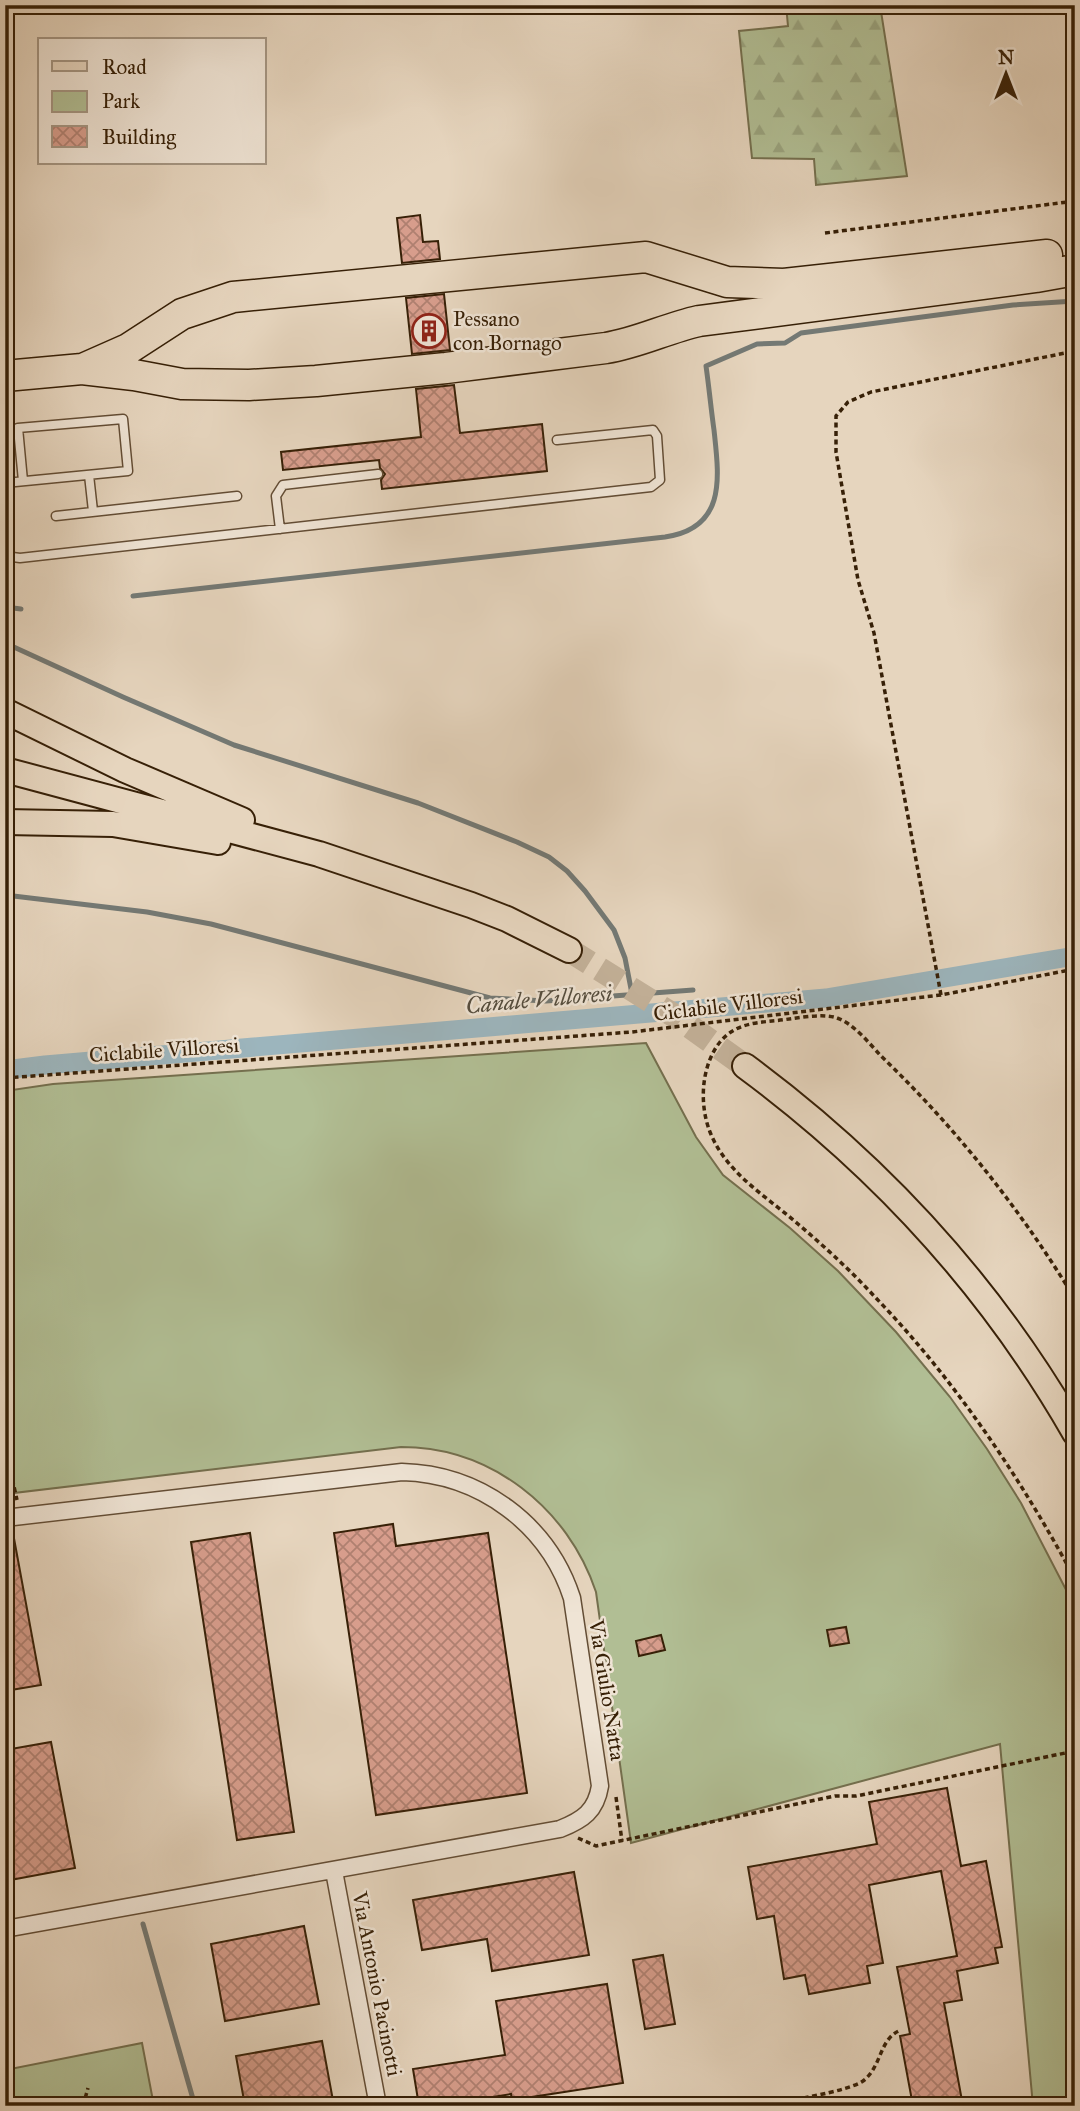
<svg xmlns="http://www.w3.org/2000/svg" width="1080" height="2111" font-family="'IM FELL Great Primer',serif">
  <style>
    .green { fill: #b1be94; stroke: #746f4e; stroke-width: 2 }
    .forest { fill: url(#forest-firs); stroke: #746f4e; stroke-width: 2 }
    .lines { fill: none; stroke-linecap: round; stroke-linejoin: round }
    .stream { stroke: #747974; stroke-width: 5 }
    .canal { stroke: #9cb5bd; stroke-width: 19 }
    .building { fill: url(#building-cross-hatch); stroke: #372007; stroke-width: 2 }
    .primary-tunnel { stroke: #c3b199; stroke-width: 24; stroke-dasharray: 24 12; stroke-linecap: butt }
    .service-casing { stroke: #634d35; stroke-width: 11 }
    .minor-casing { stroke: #634d35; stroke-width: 19 }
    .primary-casing { stroke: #372007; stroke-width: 28 }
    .motorway-casing { stroke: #372007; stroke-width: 33 }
    .path { stroke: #372007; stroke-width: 3.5; stroke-dasharray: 5 3.5; stroke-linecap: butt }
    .service { stroke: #efe4d5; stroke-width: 8 }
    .minor { stroke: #efe4d5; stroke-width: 16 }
    .primary { stroke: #e6d5be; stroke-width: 24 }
    .motorway { stroke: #e6d5be; stroke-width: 30 }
    .labels { text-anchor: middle; stroke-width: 5; stroke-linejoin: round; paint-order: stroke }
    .poi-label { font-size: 21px; fill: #372007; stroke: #efe4d5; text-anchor: start }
    .street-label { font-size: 21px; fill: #372007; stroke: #efe4d5 }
    .water-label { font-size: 23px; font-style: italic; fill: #554d3e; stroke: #efe4d5 }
  </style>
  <defs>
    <pattern id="forest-firs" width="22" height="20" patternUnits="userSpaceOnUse" patternTransform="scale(1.75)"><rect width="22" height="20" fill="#b1be94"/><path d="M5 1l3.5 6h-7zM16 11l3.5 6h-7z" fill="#99a37e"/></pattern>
    <pattern id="building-cross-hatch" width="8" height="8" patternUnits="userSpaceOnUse" patternTransform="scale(1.75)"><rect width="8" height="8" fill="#d79d8c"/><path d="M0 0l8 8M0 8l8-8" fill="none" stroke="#af8070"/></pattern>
  </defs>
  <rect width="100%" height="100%" fill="#e6d5be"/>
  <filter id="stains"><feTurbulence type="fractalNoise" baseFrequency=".00286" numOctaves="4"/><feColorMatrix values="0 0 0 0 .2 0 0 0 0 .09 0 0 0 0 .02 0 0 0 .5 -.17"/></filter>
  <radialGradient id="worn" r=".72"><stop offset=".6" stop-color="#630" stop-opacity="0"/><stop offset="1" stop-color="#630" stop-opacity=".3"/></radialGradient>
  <path class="green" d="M646,1043L696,1137L723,1175L790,1228L838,1271L896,1332L950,1397L987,1449L1021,1503L1075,1607V2106H1033L1000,1744L631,1843L596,1592C568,1508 491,1447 401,1447L5,1494V1091L53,1084Z
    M142,2043L154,2106H5V2070Z"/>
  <path class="forest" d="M786,5H880L907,176L816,185L814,159L752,158L739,31L788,26Z"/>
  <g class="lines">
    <path class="stream" d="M133,596L665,537C727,528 719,477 714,430C711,409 709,387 706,366L757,344L785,343L801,333L1013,305L1075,301
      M5,607L21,609
      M5,643L123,697L234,745L418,803L517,842L549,857L567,871L585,891L614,930L625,958L632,994
      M5,895L147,912L211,924L490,998L546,1001L693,990
      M143,1924L195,2106"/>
    <path class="canal" d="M5,1070L45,1065L826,998L1075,956"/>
  </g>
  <path class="building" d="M420,215L423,242L438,241L440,259L402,263L397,218Z
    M444,294L450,350L412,354L406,298Z
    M454,385L460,433L542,424L547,471L382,489L381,480L385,474L380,468L379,460L283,470L281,452L421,437L416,389Z
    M393,1524L396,1546L488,1533L527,1793L376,1815L334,1533Z
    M13,1533L41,1685L5,1691V1534Z
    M250,1533L294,1832L237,1840L191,1542Z
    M846,1627L849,1643L830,1646L827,1630Z
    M661,1635L665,1650L639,1656L636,1641Z
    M51,1742L75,1868L5,1881V1750Z
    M947,1788L961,1866L986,1861L1002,1947L995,1948L998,1963L957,1971L962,2000L944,2003L963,2106H913L900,2036L910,2034L897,1967L957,1956L941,1871L869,1885L883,1963L867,1966L870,1983L809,1994L805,1975L784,1979L774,1916L757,1919L748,1867L877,1844L869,1802Z
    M574,1872L589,1955L492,1971L487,1939L422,1950L413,1900Z
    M304,1926L319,2004L225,2021L211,1944Z
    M663,1955L675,2024L645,2029L633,1960Z
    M607,1984L623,2083L512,2100L511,2094L436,2106H419L413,2069L505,2055L496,2001Z
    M322,2041L334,2106H245L236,2056Z"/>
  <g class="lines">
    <path class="primary-tunnel" d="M569,950L678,1018L745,1066"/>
    <g class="service-casing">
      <path id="service" d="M89,475L93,511
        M5,483L128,471L123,419L18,428L23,481
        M56,516L237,496
        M280,529L276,496L283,485L378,474
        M5,556L20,558L651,487L660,480L657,436L653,430L557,440"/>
    </g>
    <g class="minor-casing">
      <path id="minor" d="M5,1518L402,1472C480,1474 548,1524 572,1598L600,1786C596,1811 583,1820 560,1829L5,1929
        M334,1871L378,2106"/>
    </g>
    <g class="primary-casing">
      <path id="primary" d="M5,711L125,770L242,820
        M5,770L319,854L471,905L507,919L569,950
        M5,822L113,824L218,842
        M745,1066C879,1165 992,1288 1075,1433"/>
    </g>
    <g class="motorway-casing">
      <path id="motorway" d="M85,368L128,349L182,314L233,297L646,257L727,282L784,284L1047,255
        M5,376L82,369L134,375L182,384L249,385L316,381L446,368L606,348C638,343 667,328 699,321L1036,277L1075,270"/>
    </g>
    <path class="path" d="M825,233L1075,201
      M941,995L874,633L858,580L836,452V416L848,402L871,392L1075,351
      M5,1078L632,1032L941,995L1075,969
      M1075,1299C1021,1210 956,1128 881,1056C869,1043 854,1024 837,1018C821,1012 789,1020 772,1021C752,1023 734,1025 720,1042C701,1066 699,1104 710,1132C726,1173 766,1196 798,1224C825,1247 851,1271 875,1297C955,1380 1020,1477 1075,1579
      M5,1446L17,1500
      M616,1797L622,1841
      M578,1838L596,1846L835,1796H856L1075,1751
      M83,2106L88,2088
      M762,2106C784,2101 847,2092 863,2081C882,2067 879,2038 901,2030"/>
    <use href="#service" class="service"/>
    <use href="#minor" class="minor"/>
    <use href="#primary" class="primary"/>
    <use href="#motorway" class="motorway"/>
  </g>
  <defs>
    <g id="building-ring" transform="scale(1.75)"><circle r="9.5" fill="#efe4d5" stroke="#8f2418" stroke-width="1.5"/><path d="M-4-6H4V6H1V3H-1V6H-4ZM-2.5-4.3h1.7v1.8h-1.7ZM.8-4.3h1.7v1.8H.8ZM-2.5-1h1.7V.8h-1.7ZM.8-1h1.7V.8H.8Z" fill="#8f2418"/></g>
  </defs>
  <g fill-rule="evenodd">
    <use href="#building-ring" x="429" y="331"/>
  </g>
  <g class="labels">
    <g class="poi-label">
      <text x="453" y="326">Pessano<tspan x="453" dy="24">con Bornago</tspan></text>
    </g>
    <g class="street-label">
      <text transform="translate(728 1005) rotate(-7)" y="7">Ciclabile Villoresi</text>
      <text transform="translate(164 1050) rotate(-4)" y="7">Ciclabile Villoresi</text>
      <text transform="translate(607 1690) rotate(81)" y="7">Via Giulio Natta</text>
      <text transform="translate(377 1984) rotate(79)" y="7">Via Antonio Pacinotti</text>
    </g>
    <g class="water-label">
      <text transform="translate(539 999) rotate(-5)" y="8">Canale Villoresi</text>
    </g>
  </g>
  <rect width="1080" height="2111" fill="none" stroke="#e6d5be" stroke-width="28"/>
  <rect x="7" y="7" width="1066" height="2097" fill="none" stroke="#372007" stroke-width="3.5"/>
  <rect x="14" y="14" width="1052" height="2083" fill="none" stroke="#372007" stroke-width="2"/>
  <rect x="38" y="38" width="228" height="126" fill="#efe4d5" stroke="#a59683" stroke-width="2"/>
  <rect x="52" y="61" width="35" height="10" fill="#e6d5be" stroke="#a59683" stroke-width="2"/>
  <text x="102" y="74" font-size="21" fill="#372007">Road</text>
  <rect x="52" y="91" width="35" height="21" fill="#b1be94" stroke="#a59683" stroke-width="2"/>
  <text x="102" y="108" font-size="21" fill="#372007">Park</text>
  <rect x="52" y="126" width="35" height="21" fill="url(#building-cross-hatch)" stroke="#a59683" stroke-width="2"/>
  <text x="102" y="144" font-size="21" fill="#372007">Building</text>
  <g transform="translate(1006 74)" stroke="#efe4d5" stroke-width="5" paint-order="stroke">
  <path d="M0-5L12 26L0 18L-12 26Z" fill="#372007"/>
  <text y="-10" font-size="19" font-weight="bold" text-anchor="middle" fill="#372007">N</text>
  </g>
  <rect width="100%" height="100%" filter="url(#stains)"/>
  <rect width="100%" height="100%" fill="url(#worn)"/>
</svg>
